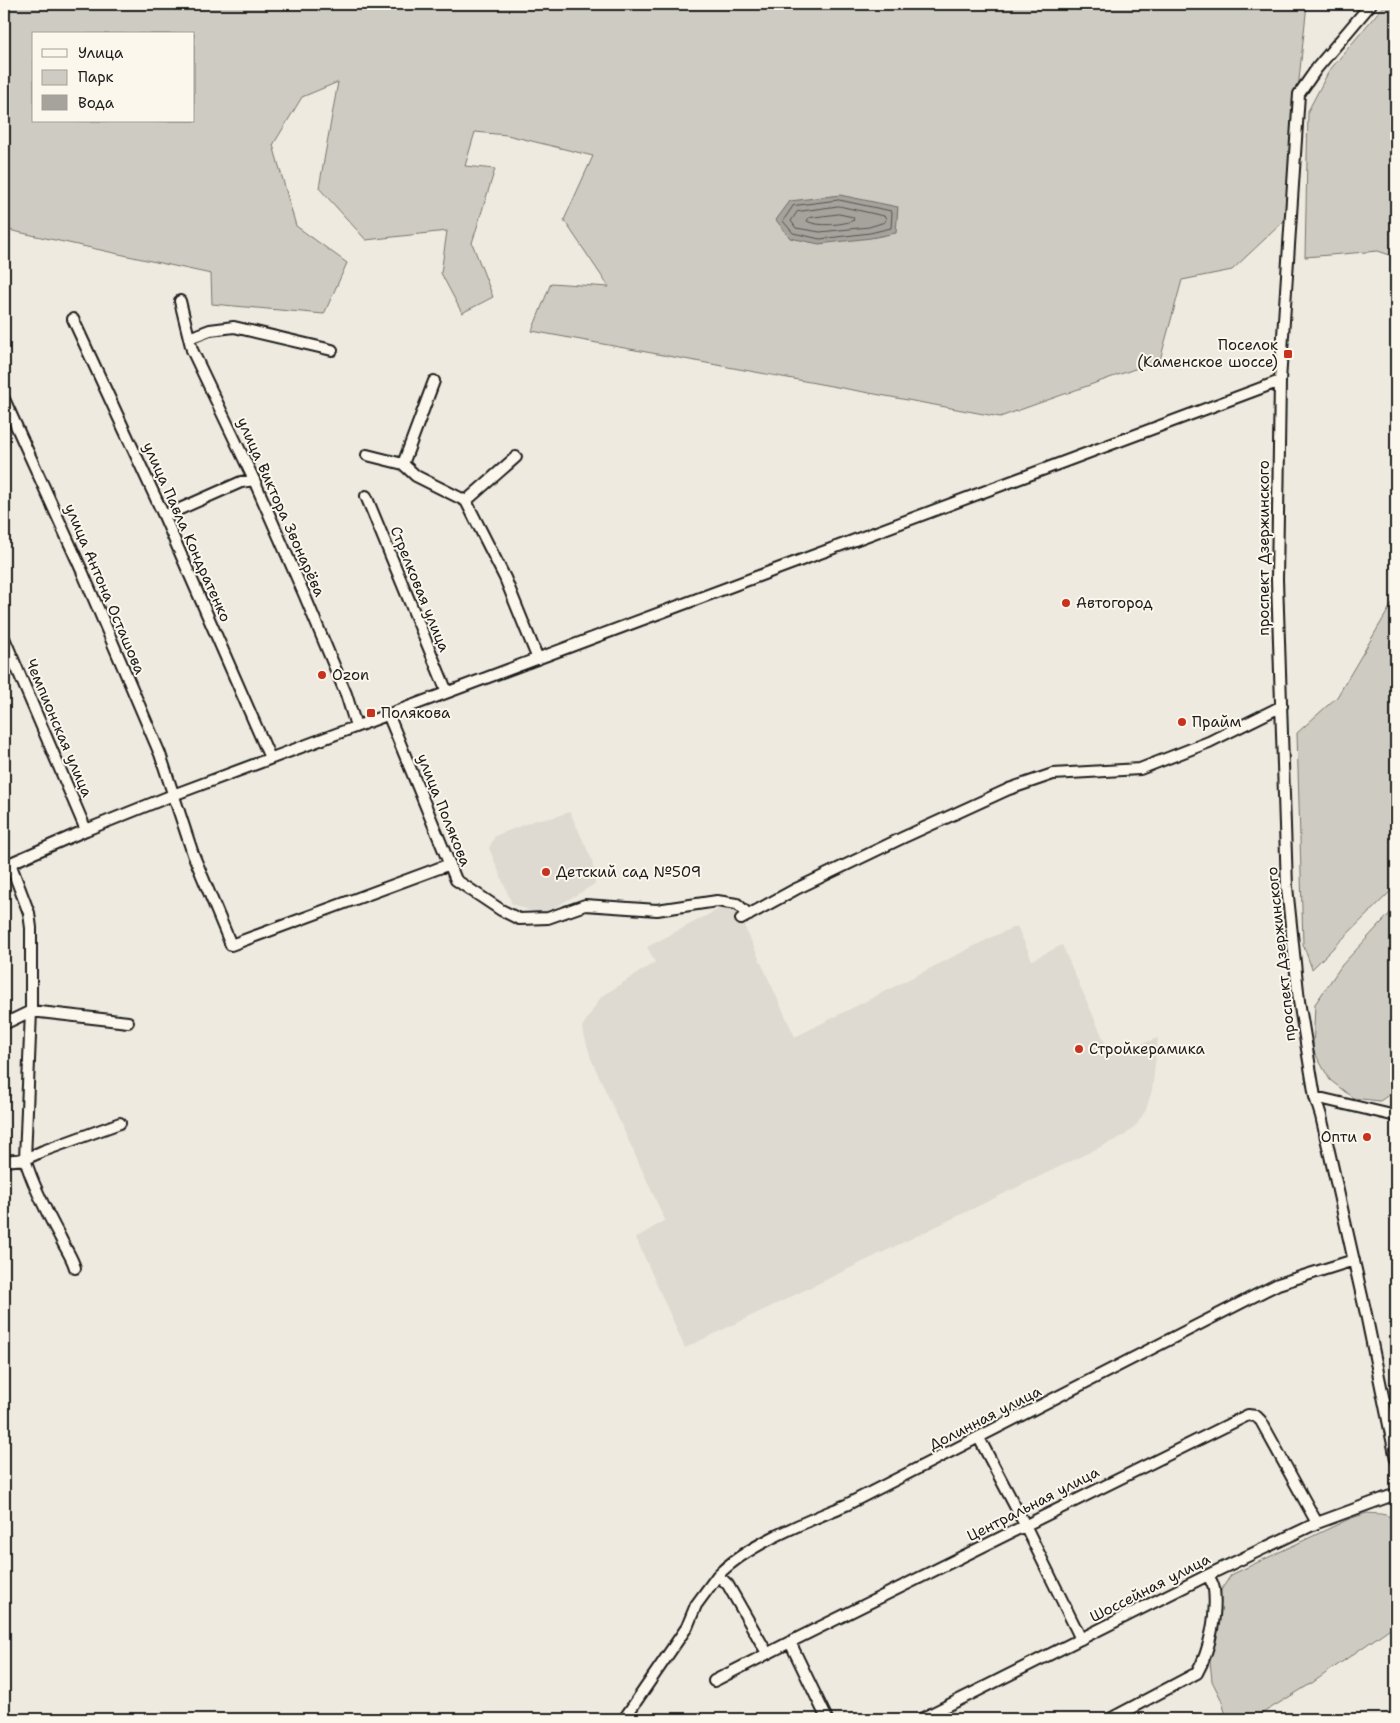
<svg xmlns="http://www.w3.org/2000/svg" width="1400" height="1723" font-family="'Shantell Sans',sans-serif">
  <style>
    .built { fill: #dedad1 }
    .green { fill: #ceccc2; stroke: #75746f; fill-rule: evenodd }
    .water { fill: #a6a39d; stroke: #6f6d69 }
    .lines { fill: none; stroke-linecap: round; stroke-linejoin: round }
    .shore { stroke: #535250; stroke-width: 1 }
    .minor-casing { stroke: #1c1c1c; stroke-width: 14 }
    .minor { stroke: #fbf7ec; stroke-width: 10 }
    .poi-dot { fill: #c8321e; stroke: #fbf7ec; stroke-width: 2 }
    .labels { text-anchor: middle; stroke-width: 4; stroke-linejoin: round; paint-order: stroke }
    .poi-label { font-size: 15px; fill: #1c1c1c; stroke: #fbf7ec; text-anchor: start }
    .street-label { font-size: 15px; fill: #1c1c1c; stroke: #fbf7ec }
  </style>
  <rect width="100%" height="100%" fill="#eeeadf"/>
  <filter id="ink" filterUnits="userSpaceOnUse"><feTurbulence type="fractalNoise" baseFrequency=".02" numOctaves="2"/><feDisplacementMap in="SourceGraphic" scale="10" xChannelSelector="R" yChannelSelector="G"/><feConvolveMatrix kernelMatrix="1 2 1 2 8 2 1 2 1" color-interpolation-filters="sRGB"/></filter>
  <g filter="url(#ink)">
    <path class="built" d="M570,812L592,860L595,884L542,915L512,904L489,848L495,836L538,819L551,818Z
      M736,908L795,1037L992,937L1017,926L1032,960L1062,945L1110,1054L1158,1038L1152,1090L1146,1110L1137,1124L1125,1135L685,1348L636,1238L665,1220L591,1059L582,1027L601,997L655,962L647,947L719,909Z"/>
    <path class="green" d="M4,4H1307L1284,221L1232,270L1182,280L1160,360L1000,417L532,331L551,283L609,287L564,220L593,156L507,135L475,132L465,166L495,169L472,243L493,297L462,313L441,273L447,231L366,240L319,188L338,82L302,97L273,145L296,226L347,263L324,314L212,304L211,274L4,229ZM34,34H194V121H34Z
      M1385,4H1396V257L1378,251L1305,257L1308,111L1329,71Z
      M1396,597V886L1312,969L1303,944L1297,733L1337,697Z
      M1396,907V1090L1380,1101L1353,1098L1330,1080L1313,1050L1315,1004L1342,965Z
      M1367,1513C1374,1514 1384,1513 1390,1517C1400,1526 1396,1607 1396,1624L1312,1683L1261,1714L1251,1719H1229L1225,1712L1221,1699L1212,1681L1209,1651L1218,1611L1221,1590L1231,1575L1349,1519Z"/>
    <path class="water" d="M840,195L898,207L896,233L871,238L819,244L790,238L776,220L790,201Z"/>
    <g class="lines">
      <path class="shore" d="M839,200L891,211L892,213L891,228L870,233L820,239L793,233L783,221L793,206Z
        M839,206L884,216L886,218L885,222L869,227L820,232L796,228L791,221L797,212Z
        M839,214L853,217L854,220C845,225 816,227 807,221L809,218Z"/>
      <g class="minor-casing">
        <path id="minor" d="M1371,4L1317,68L1299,94L1280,381L1277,580L1287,887L1299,1001L1315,1097L1321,1116L1366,1314L1396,1459
          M180,301L192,350L254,480L304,594L346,694L356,726
          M73,319L164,516L270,758
          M189,338L210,330L234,327L332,350
          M4,399L82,571L160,754L193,854L231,945L450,864
          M367,455L403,464
          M403,464L416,476L466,501L505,578L538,659
          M403,464L434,381
          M366,496L447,692
          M466,501L516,457
          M164,516L241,482L254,480
          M4,638L86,830
          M388,714L456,880L501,910L519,919L548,918L585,905L657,910L717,901L737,904L749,915
          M10,863L29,913L31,928V1011L25,1159C33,1186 47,1213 60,1237C65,1248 72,1257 75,1268
          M4,866L86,830L173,795L1280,381
          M741,919L796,889L902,838L1009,789L1053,774L1140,769L1209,742L1282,706
          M4,1024L31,1011L128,1022
          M1315,1097L1396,1116
          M4,1161L25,1159L43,1151L120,1123
          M979,1438L1025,1525L1081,1639
          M790,1642L827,1719
          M767,1653L728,1585L718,1575C748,1544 806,1522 846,1505L1278,1284L1354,1260
          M714,1681L790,1642L1248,1415L1256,1416L1261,1421L1317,1523
          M624,1719L687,1627L696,1605L718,1575
          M921,1719L1208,1575L1317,1523L1396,1494
          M1110,1719L1197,1673C1210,1650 1217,1615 1214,1589C1213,1584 1210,1579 1208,1575"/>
      </g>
      <use href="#minor" class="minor"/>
    </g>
  </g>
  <g class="poi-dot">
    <rect x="1283" y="349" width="10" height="10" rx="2.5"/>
    <circle cx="1066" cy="603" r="5"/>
    <circle cx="322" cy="675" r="5"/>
    <rect x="366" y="708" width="10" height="10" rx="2.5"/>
    <circle cx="1182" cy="722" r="5"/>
    <circle cx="546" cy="872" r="5"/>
    <circle cx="1079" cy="1049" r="5"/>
    <circle cx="1367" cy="1137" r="5"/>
  </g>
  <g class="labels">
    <g class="poi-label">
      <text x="1278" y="350" text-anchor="end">Поселок<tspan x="1278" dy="17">(Каменское шоссе)</tspan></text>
      <text x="1076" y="608">Автогород</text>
      <text x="332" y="680">Ozon</text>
      <text x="381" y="718">Полякова</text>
      <text x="1192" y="727">Прайм</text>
      <text x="556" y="877">Детский сад №509</text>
      <text x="1089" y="1054">Стройкерамика</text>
      <text x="1357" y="1142" text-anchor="end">Опти</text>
    </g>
    <g class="street-label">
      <text transform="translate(281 507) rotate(66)" y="5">улица Виктора Звонарёва</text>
      <text transform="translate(187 532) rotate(66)" y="5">улица Павла Кондратенко</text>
      <text transform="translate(1264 548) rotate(-90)" y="5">проспект Дзержинского</text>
      <text transform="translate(105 589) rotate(67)" y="5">улица Антона Осташова</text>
      <text transform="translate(420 589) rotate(68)" y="5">Стрелковая улица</text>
      <text transform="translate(59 728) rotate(67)" y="5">Чемпионская улица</text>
      <text transform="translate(444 810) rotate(68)" y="5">улица Полякова</text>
      <text transform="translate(1281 954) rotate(-96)" y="5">проспект Дзержинского</text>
      <text transform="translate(985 1418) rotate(-27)" y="5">Долинная улица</text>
      <text transform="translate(1033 1504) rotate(-27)" y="5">Центральная улица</text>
      <text transform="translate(1150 1588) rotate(-27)" y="5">Шоссейная улица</text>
    </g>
  </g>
  <rect width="1400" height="1723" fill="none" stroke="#fbf7ec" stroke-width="20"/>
  <rect x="10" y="10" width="1380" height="1703" fill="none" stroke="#1c1c1c" stroke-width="2" filter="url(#ink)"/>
  <rect x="32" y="32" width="162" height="90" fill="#fbf7ec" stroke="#a29f99"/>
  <rect x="42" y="49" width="25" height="8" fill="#fbf7ec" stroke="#a29f99"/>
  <text x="78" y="58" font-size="15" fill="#1c1c1c">Улица</text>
  <rect x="42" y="70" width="25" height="15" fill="#ceccc2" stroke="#a29f99"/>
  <text x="78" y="82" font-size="15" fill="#1c1c1c">Парк</text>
  <rect x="42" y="95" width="25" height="15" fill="#a6a39d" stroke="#a29f99"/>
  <text x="78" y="108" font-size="15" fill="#1c1c1c">Вода</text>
</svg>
